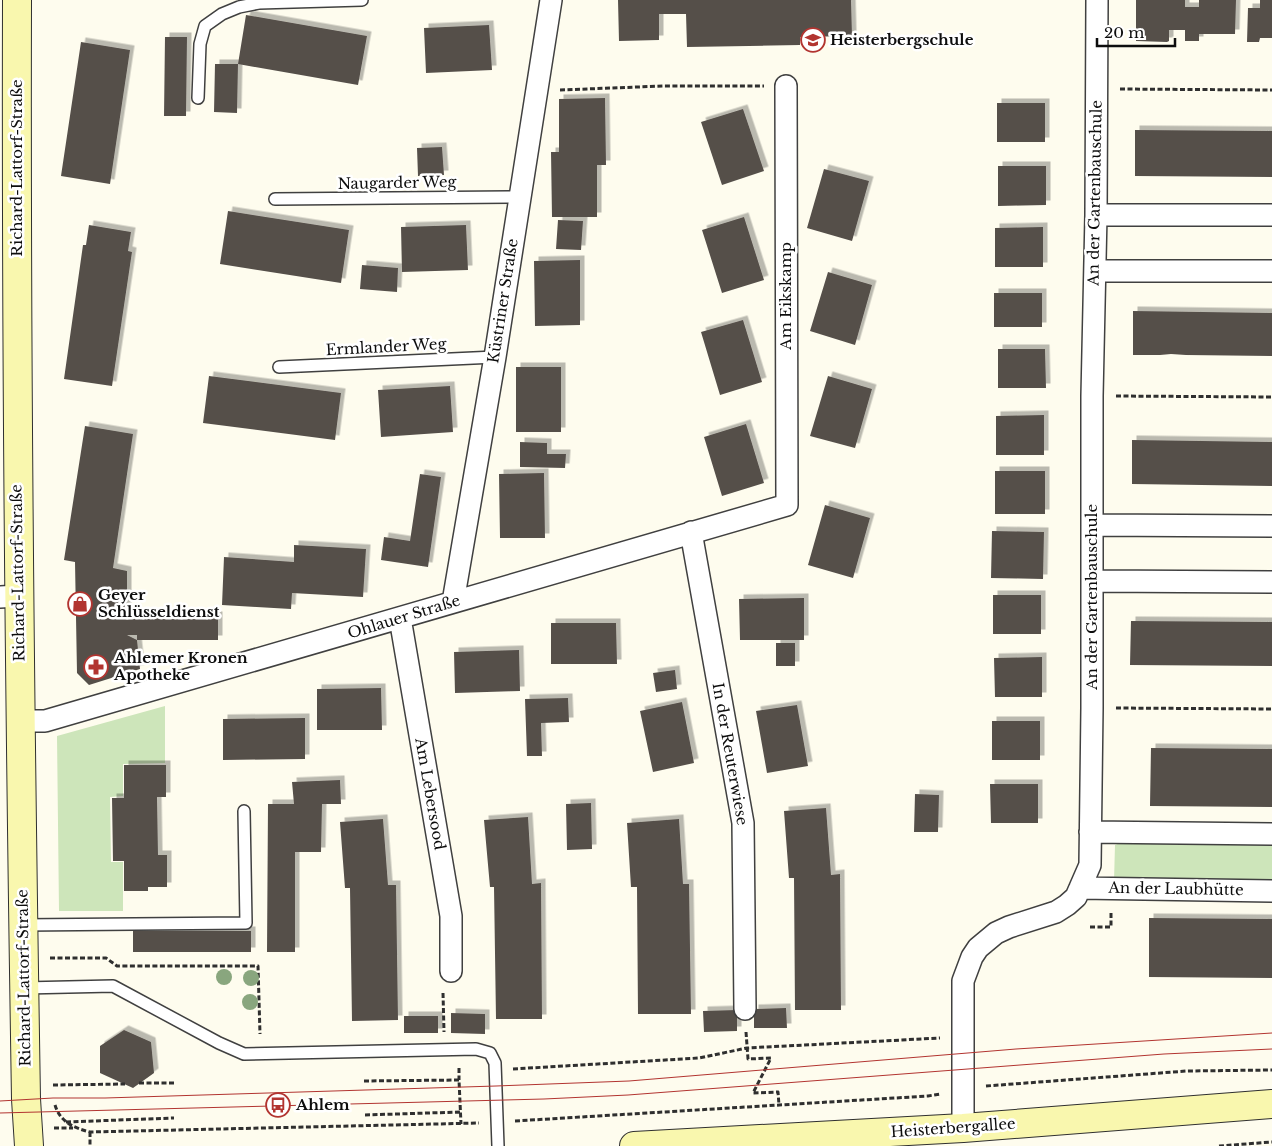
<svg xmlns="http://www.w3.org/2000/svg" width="1272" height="1146" font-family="'Libre Baskerville',serif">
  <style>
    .green { fill: #cde5ba }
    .building { fill: #554f4a; filter: url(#shadow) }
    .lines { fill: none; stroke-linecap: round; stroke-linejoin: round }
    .lane-casing { stroke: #404040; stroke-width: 14 }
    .street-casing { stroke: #404040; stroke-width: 24 }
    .secondary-casing { stroke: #2f2f2f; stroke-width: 30 }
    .path { stroke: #2f2f2f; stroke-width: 3; stroke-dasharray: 5 2.5; stroke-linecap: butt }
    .lane { stroke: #fff; stroke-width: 11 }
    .street { stroke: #fff; stroke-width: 21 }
    .secondary { stroke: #f9f7ae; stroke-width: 28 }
    .tram { stroke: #b23430; stroke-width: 1 }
    .tree { fill: #89a67e }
    .labels { text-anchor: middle; stroke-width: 5; stroke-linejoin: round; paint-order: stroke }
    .poi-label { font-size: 15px; font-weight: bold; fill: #0d0d0d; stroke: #fff; text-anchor: start }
    .street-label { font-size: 15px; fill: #0d0d0d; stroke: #fff }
  </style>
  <defs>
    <filter id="shadow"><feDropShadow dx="4.5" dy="-4.5" stdDeviation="0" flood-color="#0004"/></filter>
  </defs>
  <rect width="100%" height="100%" fill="#fefcee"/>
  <path class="green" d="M165,706V763L123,764V796L110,797L111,862H123V911H59L57,736Z
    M1123,842L1272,843V883L1114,881L1115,845Z"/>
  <path class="building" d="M618,0H851L852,36L800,37V45L687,47L686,14H659V40L619,41Z
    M1136,0H1185V7H1199V0H1236L1235,34H1199V41H1185V30H1169V41L1167,42L1136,41Z
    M1260,0H1272V38H1260L1259,42H1247L1248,8H1260Z
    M246,15L367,36L358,85L238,64L237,113L214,112L215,64H238Z
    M489,25L492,70L426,73L424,28Z
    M165,37H187L186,116H164Z
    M81,42L130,50L110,184L61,176Z
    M605,98L606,165H597V217H552L551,152H559V99Z
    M997,103H1045V142H997Z
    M743,109L764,171L722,185L701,122Z
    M1135,130L1272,131V177L1135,176Z
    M442,147L444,175L418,176L417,148Z
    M998,166H1046V205L998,206Z
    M824,169L869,181L852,241L807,228Z
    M228,211L349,230L341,283L220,264Z
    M744,217L764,280L722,293L702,230Z
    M558,220L583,221L581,250L556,249Z
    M89,225L131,232L128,251L132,252L112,386L64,379L83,245H86Z
    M466,225L468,270L402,272L401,227Z
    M1043,227V267H995V228Z
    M580,260V325L535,326L534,261Z
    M362,265L398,268L397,292L360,289Z
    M828,272L872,285L855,345L810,331Z
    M994,293H1042V327H994Z
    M1133,311L1272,313V356L1186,355L1171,354L1160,355H1133Z
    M743,320L762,382L720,395L701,332Z
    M998,349H1045L1046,388H998Z
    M516,367H561V432H516Z
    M209,376L341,393L335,440L203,423Z
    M828,376L872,389L855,448L810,436Z
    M450,386L453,432L381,437L378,390Z
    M1044,415V455H996V416Z
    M746,424L764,483L722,496L704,437Z
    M85,426L133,434L113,568L127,571V617L218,616V640H137V635H127L137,640L140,669L89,685L77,673L75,562L64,560Z
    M1132,440L1272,442V486L1132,484Z
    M520,442L547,443V454H566L565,468L520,467Z
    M995,471H1045V514H995Z
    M544,473L545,538H500L499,474Z
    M420,474L441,477L428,567L381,560L384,537L410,541Z
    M825,505L870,518L853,578L808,565Z
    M992,531L1044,532L1043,579L991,578Z
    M294,545L366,549L363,597L292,593L291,609L222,605L224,557L294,562Z
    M993,595H1041V634H993Z
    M804,598V640H740L739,599Z
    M1131,621L1272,622V666L1130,665Z
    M551,623H616L617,664H551Z
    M776,643H795V666H776Z
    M519,650L520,691L455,693L454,652Z
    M1042,657V697H995L994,658Z
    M675,670L677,689L656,692L653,673Z
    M381,688L382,730H317V689Z
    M568,698L569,722L541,723L542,756H527L525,699Z
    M682,702L694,763L653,772L640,711Z
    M797,705L808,766L767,773L756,711Z
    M305,718V759L223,760V719Z
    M992,721H1040V760H992Z
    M1151,748L1272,749V807L1150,806Z
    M124,765H166V797H157L158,855H167V887H148V891H124V861H113L112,798H124Z
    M340,780L341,804H322L321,852H295V952H267L268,804H294L292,782Z
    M990,784H1038V823H991Z
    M915,794L939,795L938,832H914Z
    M591,803L592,849L567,850L566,804Z
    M826,808L831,875L840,874L841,1010H795L794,878H789L784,811Z
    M528,817L532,884L541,883L542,1019H496L494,887H490L484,820Z
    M383,819L388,885H396L398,1020L352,1021L350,888H345L340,822Z
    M679,819L683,884H689L691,1014H638L637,887H631L627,823Z
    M1149,918L1272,919V978L1149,977Z
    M133,931H251V952H133Z
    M786,1008L787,1028H754V1009Z
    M737,1010V1031L704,1032L703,1011Z
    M451,1013L485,1014V1034L451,1033Z
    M404,1016H438V1033H404Z
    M124,1030L151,1042L154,1073L133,1088L100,1073V1046Z"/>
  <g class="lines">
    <g class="lane-casing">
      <path id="lane" d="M198,98L200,44L205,26L222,14L239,7L259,3L362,0
        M275,199L520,197
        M279,367L495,357
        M23,925L246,923L244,811
        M24,988L113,986L219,1043L244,1054L476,1049L490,1053L495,1063L498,1146"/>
    </g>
    <g class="street-casing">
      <path id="street" d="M1096,215H1272
        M1095,271H1272
        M1092,525L1272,526
        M691,532L743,823L745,1009
        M1092,581L1272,582
        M0,597L18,596
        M453,602L495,357L551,0
        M400,618L451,916V971
        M20,721H45L787,505L786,86
        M1090,832L1272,834
        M1080,888L1272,891
        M963,1128V981L972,957L978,948L996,933L1009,927L1056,912L1067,905L1076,897L1090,865L1092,708V396L1096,215L1097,0"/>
    </g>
    <g class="secondary-casing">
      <path id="secondary" d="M17,0C16,366 20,733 26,1099L29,1146
        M634,1146L963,1128L1272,1104"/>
    </g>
    <path class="path" d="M1120,89L1272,90
      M560,90L663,86H764
      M1116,396L1272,397
      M1116,708L1272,709
      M1090,927H1111V912
      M50,958H106L117,966H258L260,1034
      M443,993L444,1032
      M746,1032L748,1059L771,1058L753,1093L778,1092L779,1105
      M459,1068V1080
      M513,1069L699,1058L747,1048L940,1038
      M364,1081L459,1080L461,1124
      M139,1083H174
      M53,1085L125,1084
      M986,1086L1187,1071L1272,1070
      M55,1105C60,1122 74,1128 90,1132L479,1123
      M365,1115L460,1112
      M515,1121L928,1096L940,1094
      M66,1122L174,1118
      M54,1128H73
      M90,1132V1146
      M1219,1146L1272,1142"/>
    <use href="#lane" class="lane"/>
    <use href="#street" class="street"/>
    <use href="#secondary" class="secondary"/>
    <path class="tram" d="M0,1101L53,1098H105L496,1086L629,1081L1016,1049L1272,1033
      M0,1113L544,1099L628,1095L1164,1054L1272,1049"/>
  </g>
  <g class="tree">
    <circle cx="224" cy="977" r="8"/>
    <circle cx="251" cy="978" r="8"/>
    <circle cx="250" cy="1002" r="8"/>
  </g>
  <defs>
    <g id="school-ring" transform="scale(1.25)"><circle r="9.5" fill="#fff" stroke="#b23430" stroke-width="1.5"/><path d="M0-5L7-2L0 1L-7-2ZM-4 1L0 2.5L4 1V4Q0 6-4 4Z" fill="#b23430"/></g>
    <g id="shop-ring" transform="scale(1.25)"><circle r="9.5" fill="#fff" stroke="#b23430" stroke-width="1.5"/><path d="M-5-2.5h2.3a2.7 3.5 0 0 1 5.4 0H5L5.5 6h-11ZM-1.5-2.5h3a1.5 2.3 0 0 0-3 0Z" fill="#b23430"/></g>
    <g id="pharmacy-ring" transform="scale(1.25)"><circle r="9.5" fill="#fff" stroke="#b23430" stroke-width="1.5"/><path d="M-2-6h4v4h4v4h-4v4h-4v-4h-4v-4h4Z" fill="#b23430"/></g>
    <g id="bus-ring" transform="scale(1.25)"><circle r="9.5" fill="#fff" stroke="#b23430" stroke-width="1.5"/><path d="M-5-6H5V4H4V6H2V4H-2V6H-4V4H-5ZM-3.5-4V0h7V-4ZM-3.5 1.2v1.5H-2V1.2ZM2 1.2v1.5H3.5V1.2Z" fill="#b23430"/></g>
  </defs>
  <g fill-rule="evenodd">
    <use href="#school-ring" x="813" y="40"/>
    <use href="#shop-ring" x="80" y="604"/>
    <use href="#pharmacy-ring" x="96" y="667"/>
    <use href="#bus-ring" x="278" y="1105"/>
  </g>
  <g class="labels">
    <g class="poi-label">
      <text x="830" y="45">Heisterbergschule</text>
      <text x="98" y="600">Geyer<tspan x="98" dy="17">Schlüsseldienst</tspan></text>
      <text x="114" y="663">Ahlemer Kronen<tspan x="114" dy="17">Apotheke</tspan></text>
      <text x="296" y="1110">Ahlem</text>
    </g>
    <g class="street-label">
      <text transform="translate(17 168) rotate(-90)" y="5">Richard-Lattorf-Straße</text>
      <text transform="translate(397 183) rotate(-1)" y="5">Naugarder Weg</text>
      <text transform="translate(1095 193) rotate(-89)" y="5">An der Gartenbauschule</text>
      <text transform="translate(786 296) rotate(-90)" y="5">Am Eikskamp</text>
      <text transform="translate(503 301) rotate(-81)" y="5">Küstriner Straße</text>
      <text transform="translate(386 347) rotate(-3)" y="5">Ermlander Weg</text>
      <text transform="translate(18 573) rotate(-91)" y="5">Richard-Lattorf-Straße</text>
      <text transform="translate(1092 597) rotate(-90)" y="5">An der Gartenbauschule</text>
      <text transform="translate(404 617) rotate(-17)" y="5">Ohlauer Straße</text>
      <text transform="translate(730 754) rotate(80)" y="5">In der Reuterwiese</text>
      <text transform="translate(430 794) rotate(80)" y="5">Am Lebersood</text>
      <text transform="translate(1176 889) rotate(1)" y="5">An der Laubhütte</text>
      <text transform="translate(24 978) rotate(-91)" y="5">Richard-Lattorf-Straße</text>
      <text transform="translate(953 1128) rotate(-4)" y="5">Heisterbergallee</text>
    </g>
  </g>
  <path d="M1097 38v8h78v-8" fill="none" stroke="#0d0d0d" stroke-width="2.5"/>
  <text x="1104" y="38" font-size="15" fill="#0d0d0d" stroke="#ffffff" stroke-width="4" paint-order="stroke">20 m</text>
</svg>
